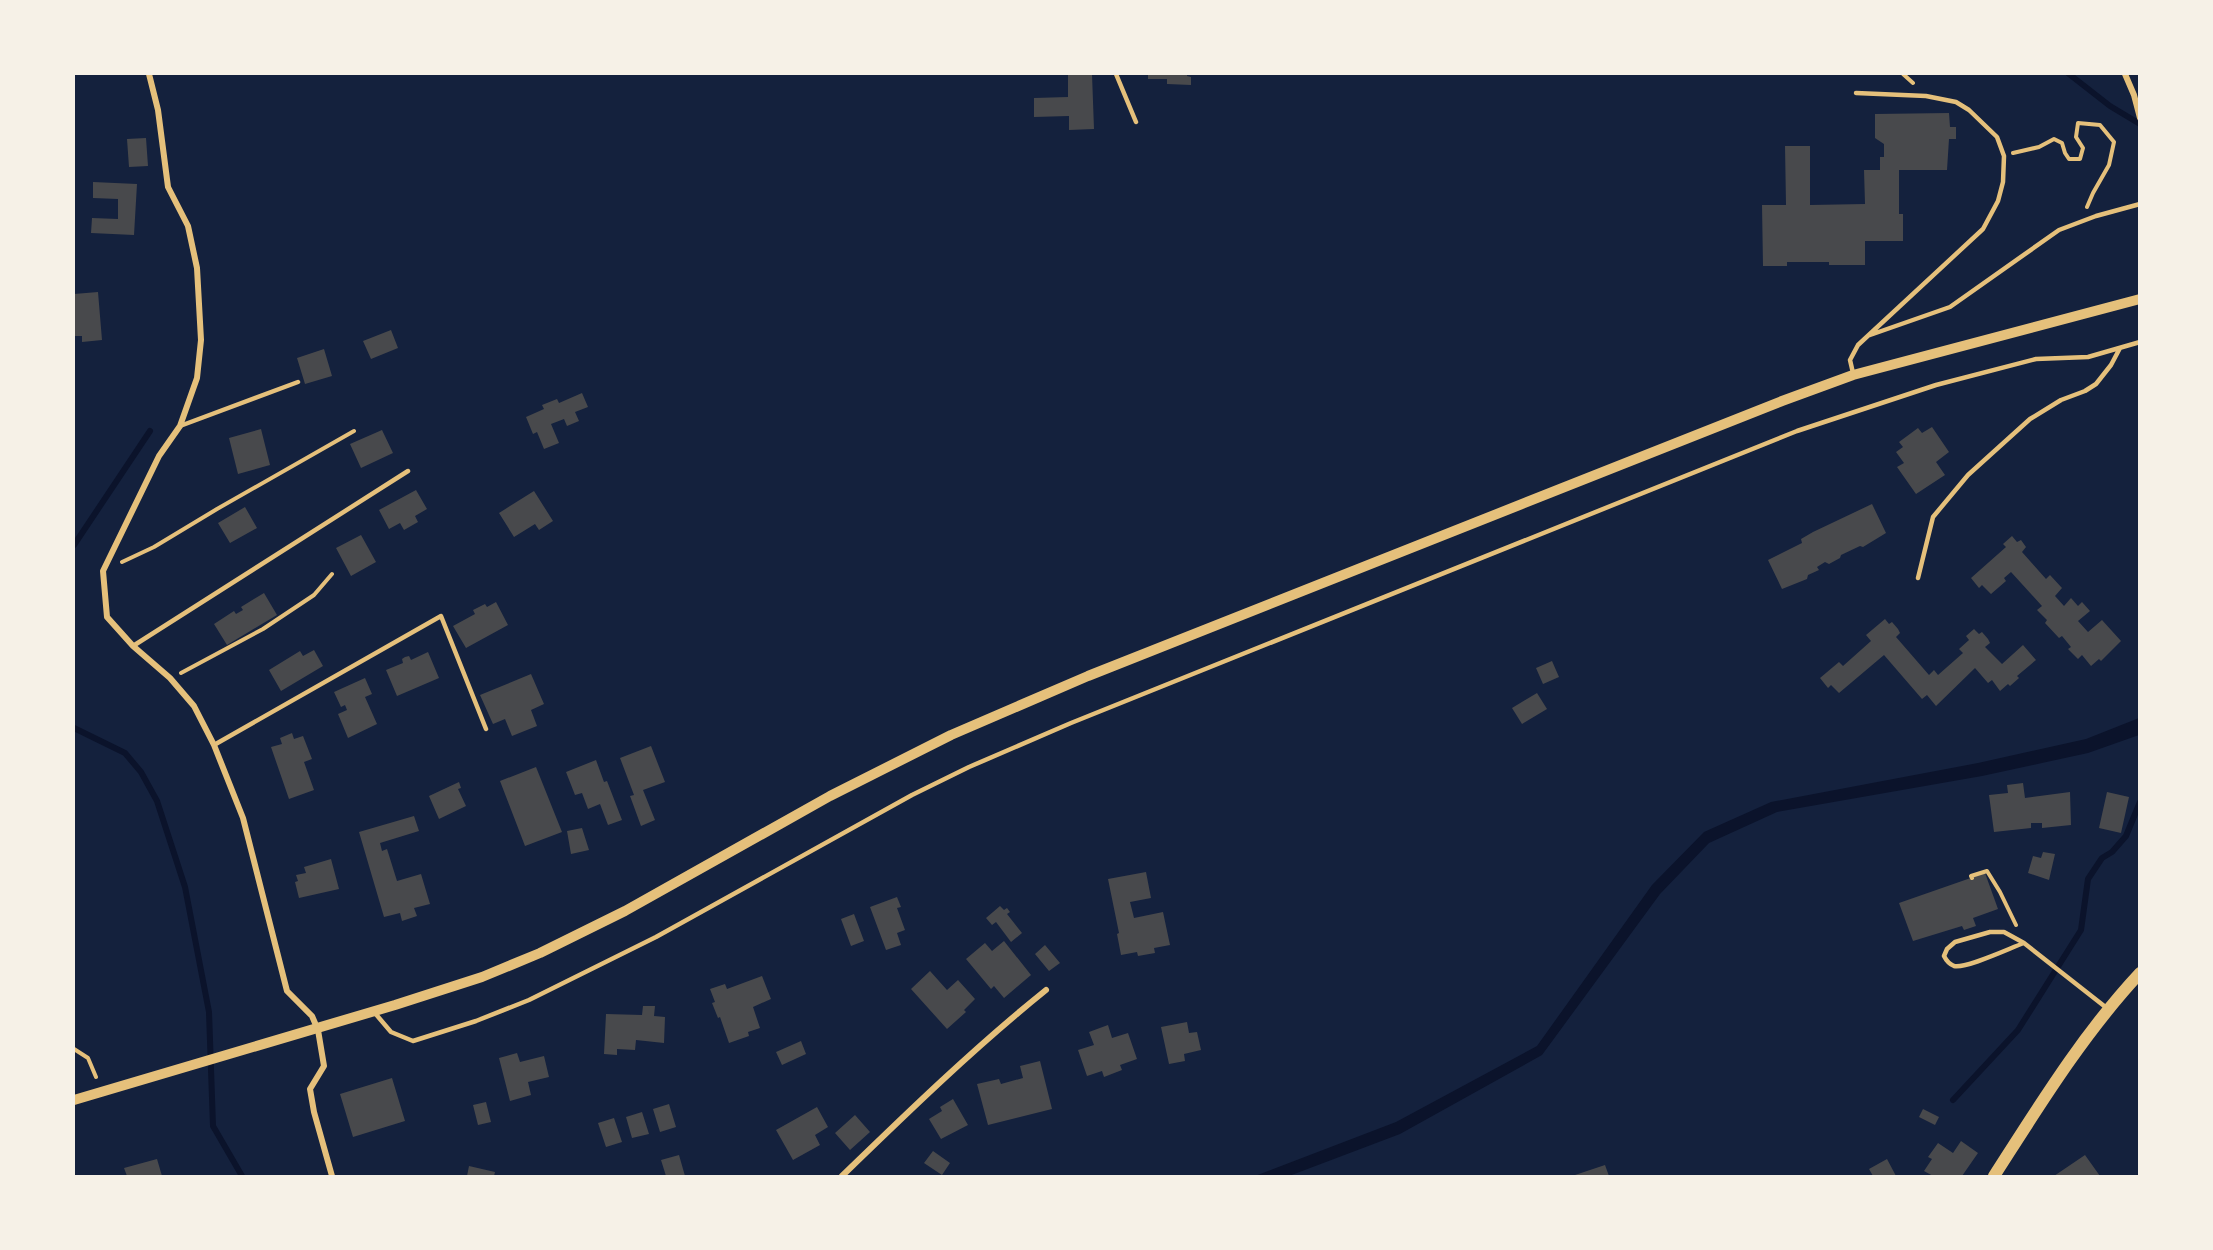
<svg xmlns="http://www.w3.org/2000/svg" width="2213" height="1250" font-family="Roboto,sans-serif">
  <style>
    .water { fill: #0b132b }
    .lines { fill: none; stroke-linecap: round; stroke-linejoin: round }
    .stream { stroke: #0b132b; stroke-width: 6 }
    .building { fill: #48494c }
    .path { stroke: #e5c07b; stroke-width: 4 }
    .service { stroke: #e5c07b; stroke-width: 4.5 }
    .minor { stroke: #e5c07b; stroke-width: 6 }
    .tertiary { stroke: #e5c07b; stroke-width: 10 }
    .secondary { stroke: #e5c07b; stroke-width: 12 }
  </style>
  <rect width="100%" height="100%" fill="#14213d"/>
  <path class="water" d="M2139,718V735L2088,753L1982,776L1777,812L1709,843L1660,894L1542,1055L1400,1134L1289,1176H1255L1396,1122L1537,1046L1652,885L1704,832L1771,802L1978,763L2086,739Z"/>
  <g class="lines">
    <path class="stream" d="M2069,74L2110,106L2140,124
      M74,545L150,431
      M74,728L125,753L141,772L157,801L185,887L209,1012L213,1126L242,1176
      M1953,1100L2018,1030L2081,930L2088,879L2102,858L2112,852L2126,836L2140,802"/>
  </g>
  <path class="building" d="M1068,74H1092L1094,129L1069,130V116L1034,117V98L1068,97Z
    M1148,74H1187V76L1191,77V85L1167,84V79H1148Z
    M1949,113L1950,127H1956V139H1949L1947,170H1899V214H1903V241H1865V265H1829V262H1787V266H1763L1762,205H1786L1785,146H1810V205L1865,204L1864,170H1880V157H1884V144L1875,138V114Z
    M146,138L148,166L129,167L127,139Z
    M93,182L137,184L134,235L91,233L92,218L118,219V199L93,198Z
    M98,292L102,340L82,342V336H74V294Z
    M391,330L398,348L371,359L363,341Z
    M324,349L332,376L305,384L297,358Z
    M582,393L588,407L575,412L579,421L567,426L564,419L551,424L559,443L544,449L537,432L533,434L526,417L544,409L542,405L557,399L559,403Z
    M1932,427L1949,452L1936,462L1945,475L1916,494L1897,467L1904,463L1896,452L1903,447L1899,442L1918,428L1922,433Z
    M261,429L270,465L238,474L229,438Z
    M382,430L393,453L361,468L350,444Z
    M416,490L427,509L415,516L418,522L404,530L400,523L389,529L379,510Z
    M534,491L553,521L539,530L535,524L514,537L499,513Z
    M1872,504L1886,533L1863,547L1860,546L1841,555L1840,558L1829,564L1825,562L1817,567L1819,570L1808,575L1807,579L1782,589L1768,560L1802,543L1801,539L1813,532Z
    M245,507L257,528L230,543L218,523Z
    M361,535L376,562L351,576L336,548Z
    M2012,536L2017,542L2021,540L2026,547L2022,552L2046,579L2050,575L2062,588L2055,596L2064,606L2071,598L2078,606L2082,602L2090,611L2078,621L2088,632L2102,620L2121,641L2101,661L2099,659L2091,666L2082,655L2078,659L2068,649L2071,647L2062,636L2059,638L2045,623L2047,620L2037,610L2042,606L2011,572L2004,578L2006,581L1991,594L1982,585L1979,588L1971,578L2006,547L2003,544Z
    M264,593L277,615L227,645L214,624L234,611L236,614L243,610L241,607Z
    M496,602L508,625L466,648L453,626L475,614L473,610L485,604L487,607Z
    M1885,619L1889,624L1892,622L1898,629L1900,633L1896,637L1929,675L1934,670L1938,675L1963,653L1959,649L1969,640L1966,636L1974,629L1979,634L1982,632L1988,639L1990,643L1985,647L2002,664L2023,645L2036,660L2017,676L2019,678L2010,686L2008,684L2000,691L1992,680L1988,683L1975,668L1936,706L1927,695L1922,699L1884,655L1839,693L1831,685L1828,688L1820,678L1839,662L1843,666L1871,641L1866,635Z
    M314,650L323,666L281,691L269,670L300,651L303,656Z
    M428,652L439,678L397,696L386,670L403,663L402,659L405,657L409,656L411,660Z
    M1552,661L1559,677L1543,684L1536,668Z
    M531,674L544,704L531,710L537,726L512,736L505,719L493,724L480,695Z
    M365,678L372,694L365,697L377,724L348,738L338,714L347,710L345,705L341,707L334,692Z
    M1537,693L1547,709L1522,724L1512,708Z
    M292,733L294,739L303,736L312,759L304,762L314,790L289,799L271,747L282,744L280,738Z
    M651,746L665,782L643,790L655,820L641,826L630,796L634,795L620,758Z
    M596,760L604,782L607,781L622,820L608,825L600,804L588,809L582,793L575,795L566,772Z
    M536,767L562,832L525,846L500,781Z
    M459,782L461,788L458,789L466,806L439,819L429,796Z
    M2023,783L2025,798L2070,792L2071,825L2042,828V823H2031V828L1994,832L1989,795L2008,793L2007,785Z
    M2107,792L2129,797L2121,833L2099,828Z
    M414,816L419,831L380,843L382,851L387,849L397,881L421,874L430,904L414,908L417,916L402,921L400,913L384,917L359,832Z
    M582,828L589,850L571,854L567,831Z
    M2043,852L2055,854L2049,880L2028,873L2033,856L2041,858Z
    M331,859L339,889L299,898L295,882L298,881L296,875L306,873L304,867Z
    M1146,872L1151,898L1130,902L1134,918L1163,912L1170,945L1154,948L1155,953L1138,956L1137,952L1121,955L1117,934L1119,933L1108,879Z
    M1985,873L1998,909L1973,918L1976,926L1964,930L1962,926L1913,941L1899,903Z
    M897,897L901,907L897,908L905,930L897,933L901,945L886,950L870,907Z
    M1000,906L1004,910L1007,908L1010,912L1007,914L1022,933L1011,942L996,922L992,925L986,918Z
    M854,914L864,941L851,946L841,919Z
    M1004,941L1031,975L1004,998L994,986L991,989L966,959L985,943L992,951Z
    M1045,945L1060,963L1049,971L1035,954Z
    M930,971L947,990L958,980L975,999L964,1010L966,1012L947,1029L911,989Z
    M762,976L771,999L753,1007L760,1028L748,1032L749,1036L729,1043L720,1017L718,1018L712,1003L715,1002L710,989L725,984L727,989Z
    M643,1006H655L654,1016L665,1017L664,1043L636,1040L635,1050L617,1049V1055L604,1054L606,1014L642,1015Z
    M1187,1022L1189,1033L1197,1032L1201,1050L1184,1054L1185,1061L1169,1064L1161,1027Z
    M1108,1025L1112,1038L1128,1033L1137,1059L1120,1065L1122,1070L1104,1077L1102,1071L1087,1076L1078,1050L1094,1045L1089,1032Z
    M801,1041L806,1054L782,1065L776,1052Z
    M517,1053L520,1062L544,1056L549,1077L528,1082L531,1095L510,1101L499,1058Z
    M1040,1061L1052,1109L988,1125L977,1084L999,1079L1001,1084L1023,1078L1020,1066Z
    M392,1078L405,1121L353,1137L340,1094Z
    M953,1099L968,1125L941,1139L929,1119L942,1111L940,1107Z
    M486,1102L491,1122L478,1125L473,1105Z
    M669,1104L676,1127L660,1132L653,1109Z
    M817,1107L828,1127L815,1135L820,1145L793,1160L776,1130Z
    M1923,1109L1939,1117L1935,1125L1919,1117Z
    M642,1112L649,1134L632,1138L626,1117Z
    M855,1115L870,1132L850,1150L835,1133Z
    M614,1118L622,1142L606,1147L598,1123Z
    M1961,1141L1978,1153L1962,1176H1933L1924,1171L1932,1159L1928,1157L1938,1143L1953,1153Z
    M933,1151L950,1163L942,1175L924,1163Z
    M679,1155L685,1176H666L661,1160Z
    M2085,1155L2100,1176H2054Z
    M157,1159L162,1176H127L124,1168Z
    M1887,1159L1896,1176H1873L1869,1169Z
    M1605,1165L1609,1176H1572Z
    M469,1166L495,1172L494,1176H467Z"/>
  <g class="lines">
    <path class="path" d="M1903,74L1913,83
      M2013,153L2039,147L2054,139L2062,143L2065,153L2069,159H2080L2083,148L2076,137L2078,123L2100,125L2114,142L2109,165L2093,193L2087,207
      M122,562L154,547L217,509L354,431
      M181,673L263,629L314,595L332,574
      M1972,878L1971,876L1987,871L2000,892L2016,925
      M74,1049L88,1058L96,1077"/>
    <path class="service" d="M1116,74L1136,122
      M1870,335L1950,307L2059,230L2096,216L2140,204
      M1853,373L1850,360L1858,345L1983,229L1998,201L2003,182L2004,156L1997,137L1969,110L1956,102L1926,96L1856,93
      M180,426L298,382
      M1918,578L1933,517L1968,475L2030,419L2061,400L2085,391L2096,384L2111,365L2120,348
      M133,646L408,471
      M214,745L441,616L486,729
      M2024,943C2010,948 1966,969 1954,966C1949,964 1946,960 1944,956L1947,949L1955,942L1990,932H2004L2024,943L2108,1009
      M374,1012L391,1032L413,1041L476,1021L529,1000L656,937L912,795L969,767L1071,723L1797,431L1936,385L2036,359L2088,357L2140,342"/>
    <path class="minor" d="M149,74L158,110L168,187L188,226L197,268L201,340L197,378L180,426L159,456L103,571L107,617L133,646L170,678L194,706L214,745L243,818L287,991L312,1016L318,1030L324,1066L310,1089L314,1112L332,1176
      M2125,74L2134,95L2140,118
      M842,1176C908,1112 974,1048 1046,990"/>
    <path class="tertiary" d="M74,1100L395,1005L482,977L540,953L625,911L830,796L951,735L1088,676L1782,401L1853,375L2140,299"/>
    <path class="secondary" d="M1994,1176C2039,1106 2083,1034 2140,973"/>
  </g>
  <rect width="2213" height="1250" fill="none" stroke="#f6f1e7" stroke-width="150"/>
</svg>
